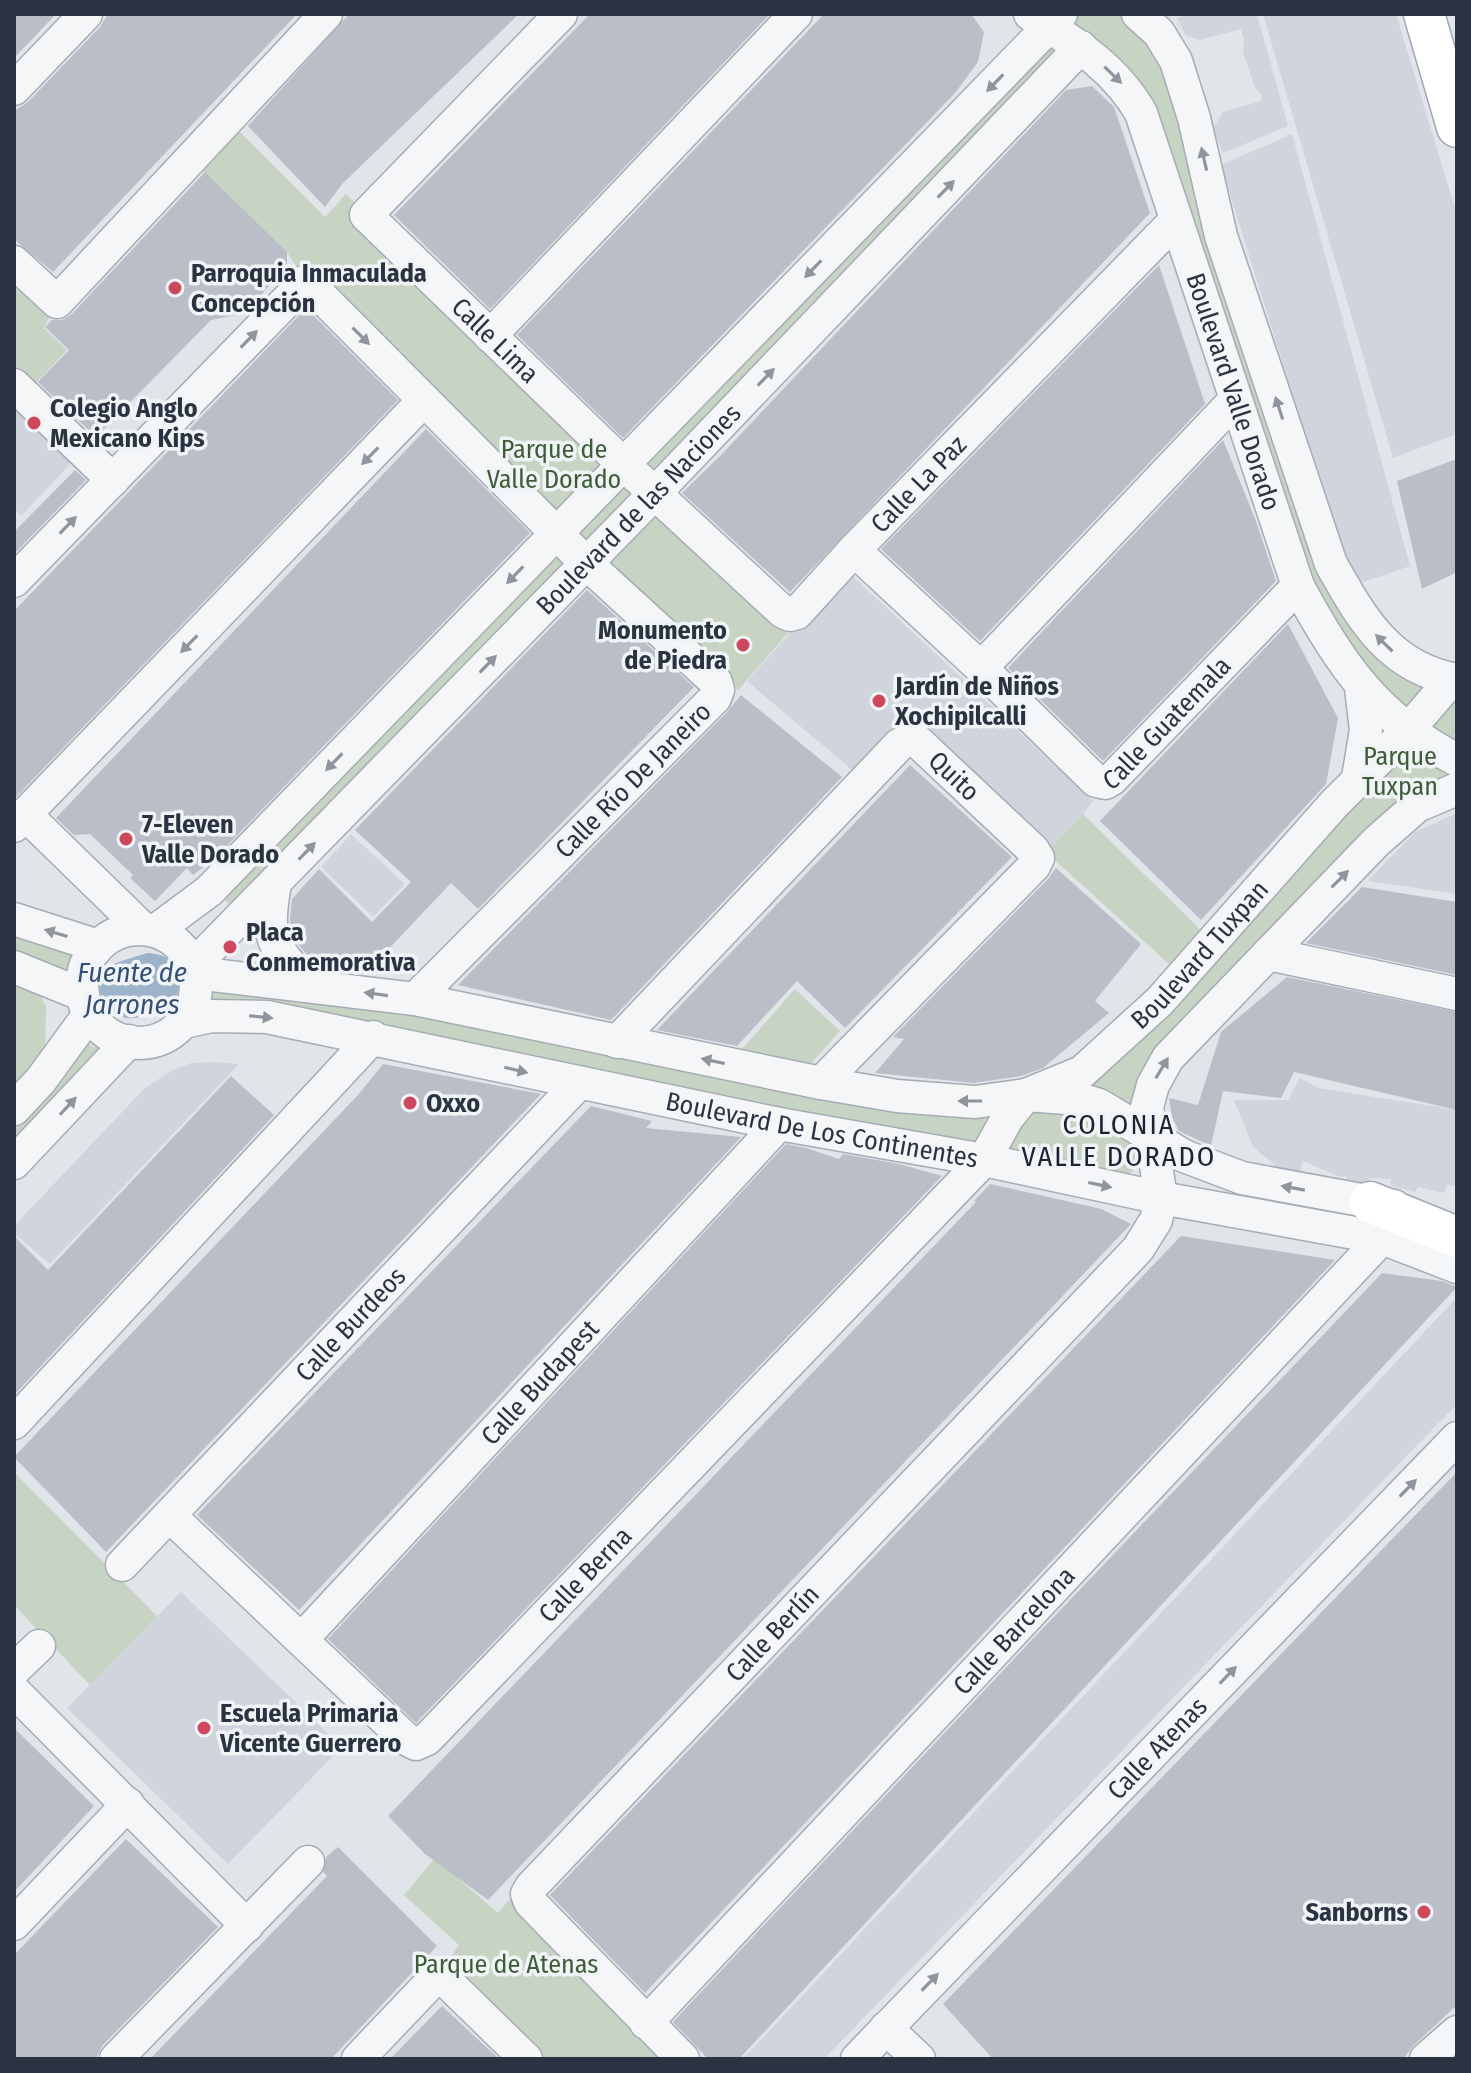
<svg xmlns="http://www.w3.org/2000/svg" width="1471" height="2073" font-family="'Fira Sans Condensed',sans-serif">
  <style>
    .built { fill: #d0d4dc }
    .green { fill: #c7d4c3 }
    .water { fill: #9db3ca }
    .building { fill: #b9bec7 }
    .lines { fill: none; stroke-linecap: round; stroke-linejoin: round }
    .minor-casing { stroke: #a6acb4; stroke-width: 35 }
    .major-casing { stroke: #a1a9b6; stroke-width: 43 }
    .minor { stroke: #f4f6f8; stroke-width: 32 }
    .major { stroke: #fff; stroke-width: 40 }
    .oneway { fill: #8f949d }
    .poi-dot { fill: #cd485c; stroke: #f1f4f7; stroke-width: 3 }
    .labels { text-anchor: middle; stroke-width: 7; stroke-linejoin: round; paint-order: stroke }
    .poi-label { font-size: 26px; font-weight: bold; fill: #2a3342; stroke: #f1f4f7; text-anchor: start }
    .street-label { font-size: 26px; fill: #2a3342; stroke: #f1f4f7 }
    .park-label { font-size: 26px; fill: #3e5d37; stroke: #f1f4f7 }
    .water-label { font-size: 28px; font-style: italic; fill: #345175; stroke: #f1f4f7 }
    .neighbourhood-label { font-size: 28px; letter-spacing: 2px; fill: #1c2433; stroke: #f1f4f7 }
  </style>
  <rect width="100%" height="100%" fill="#e1e5ea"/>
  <path class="built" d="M1190,14H1257L1288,126L1223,153L1213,129L1223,112L1262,101V95L1255,88L1243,52L1244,40L1241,29L1200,40L1186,36L1177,18Z
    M1263,14H1396L1457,215V434L1393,458Z
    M1292,134L1410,566L1352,586L1221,165Z
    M14,385L83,451L21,516L14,508Z
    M846,570L1093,801L1083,814L1046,852L910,721L858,775L747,681Z
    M1457,813V894L1368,881L1415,832Z
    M351,834L405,884L373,917L321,867Z
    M212,1062L239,1064L50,1264L14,1233V1226L145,1088L171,1071L191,1063Z
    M1300,1078L1318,1088L1457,1110V1187L1448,1184L1444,1193L1418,1187L1415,1192L1391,1186V1179L1369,1178L1365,1191L1344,1187L1347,1176L1340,1177L1303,1161L1297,1183L1253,1147L1234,1100H1288Z
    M1457,1297V1404L824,2059H743Z
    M181,1592L342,1747L228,1864L67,1708Z"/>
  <path class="green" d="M1033,14H1130L1158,34L1354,608L1457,683V756L1409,728L1299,584L1143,113Z
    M1044,33L1075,53L241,913L212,891L556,533L306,281L287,252L191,159L228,120L325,217L346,194L623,464Z
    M14,262L57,302L44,328L67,350L25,395L14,385Z
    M654,500L788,633L738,690L595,561Z
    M1368,719L1457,762V787L1168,1057L1147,1134L1069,1079L1359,779Z
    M1083,814L1212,941L1181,975L1046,852Z
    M14,919L90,949L75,959L66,975L31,976L46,1007L45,1058L75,1034L93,1047H119L14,1160Z
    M204,974L819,1086L1054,1098L1139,1134L1140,1159L1128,1178L200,1006Z
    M795,989L840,1031L807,1068L735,1057Z
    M14,1472L157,1616L90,1685L14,1605Z
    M435,1858L498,1913L510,1899L673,2059H535L442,1970L459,1945L404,1895Z"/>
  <path class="water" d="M147,953C177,954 188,975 174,1001C160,1008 143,1020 127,1018C106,1015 90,987 106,970C116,960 134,958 147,953Z"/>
  <path class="building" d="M14,14H56L14,58Z
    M108,14H297L53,272L14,239V111L28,102L100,27Z
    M349,14H519L343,183L325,207L248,126Z
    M590,14H770L490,309L394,215Z
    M824,14H971L984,32L978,62L955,93L623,438L517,335Z
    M1092,86L1114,107L1150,213L790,592L682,493L721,455L1066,90Z
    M205,172L287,252V264L246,313L211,320L96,437L38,382L69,350L45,327L52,320H62L71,315Z
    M1159,265L1205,404L980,641L881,549Z
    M306,308L398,400L14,799V611Z
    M426,429L530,533L213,860L193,875L187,868L155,901L130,878L133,875L90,834L74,835L56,818Z
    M1223,440L1256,521L1276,581L1103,761L1008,668Z
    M1457,459V572L1422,589L1397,481Z
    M75,470L86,480L14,554V532Z
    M587,590L694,687L478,909L451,883L365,974L321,969L302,949L292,934L290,918L292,899L319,869L372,922L411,882L355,830Z
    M1288,624L1338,718L1326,784L1201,920L1100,821Z
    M741,695L842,777L611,1020L458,985L728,711Z
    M910,765L1012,857L845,1028L797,981L737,1046L657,1030Z
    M1056,868L1141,944L1095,1001L1109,1013L1043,1068L1021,1076L974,1083L875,1073L904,1039L893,1037L1048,879Z
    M1362,887L1457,902V975L1306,943Z
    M1287,977L1457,1012V1110L1294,1072L1281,1098L1223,1091L1211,1146L1179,1131L1172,1117L1169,1098L1198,1105L1221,1032Z
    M383,1064L541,1094L106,1552L14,1457L358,1095Z
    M231,1076L274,1115L14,1395V1236L48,1270Z
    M591,1106L652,1121L646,1128L741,1137L299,1610L197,1515Z
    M786,1144L806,1148L839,1159L843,1154L899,1164L942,1176L416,1723L328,1639Z
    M990,1184L1101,1209L1131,1224L488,1900L425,1854L388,1816L976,1202L974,1201Z
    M1181,1236L1335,1260L645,1993L550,1895Z
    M1382,1273L1442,1281L1457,1287L739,2059H708L673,2022L1028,1644Z
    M1457,1472V2005L1414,2045L1404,2058L1400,2059H993L943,2004Z
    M14,1728L94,1806L14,1892Z
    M126,1839L218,1927L102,2046L96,2059H14V1955Z
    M338,1847L437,1946L331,2059H150L327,1876L323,1872L326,1857Z
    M442,2006L497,2057L499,2059H390Z"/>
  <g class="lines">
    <g class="minor-casing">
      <g id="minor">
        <path id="s1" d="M561,14L366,215L622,463L783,612L790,615L797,613L854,550L1176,220"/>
        <path id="s2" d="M1030,14C1073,42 1115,67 1141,113L1298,586C1339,663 1377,719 1457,760"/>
        <path d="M1138,14L1159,33L1176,61L1194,118L1221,236L1331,564C1362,619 1389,668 1457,680"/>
        <path d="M14,89L86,14"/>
        <path d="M14,262L57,302L326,14"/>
        <path d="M490,336L796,14"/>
        <path d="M14,385L113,480"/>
        <path id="s3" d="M854,550L981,668L1096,781L1105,783L1112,779L1298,586"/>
        <path d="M14,581L306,281L586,563L716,682L718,690L715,698L415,999"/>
        <path d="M981,668L1235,400"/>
        <path d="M1358,778L1366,730L1361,688"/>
        <path d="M25,814L143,929"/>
        <path d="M14,826L424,400"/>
        <path d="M275,884C265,939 272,947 310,985"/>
        <path d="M14,919L98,946"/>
        <circle cx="139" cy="986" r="57"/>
        <path d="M155,931L209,891L1061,14"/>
        <path d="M1268,954L1457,994"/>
        <path id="s4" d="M193,966L655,493L1081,47"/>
        <path d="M14,967L83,995"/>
        <path d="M195,973L415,999L821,1083L897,1096L975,1102L1026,1095L1080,1099L1099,1105L1184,1156L1242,1178L1394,1206"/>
        <path id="s5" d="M184,1022L212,1016L267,1017L779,1124L984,1160L1161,1198L1382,1238L1457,1267"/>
        <path id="s6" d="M617,1042L899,745L908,740L917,741L1033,850L1038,858L1034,866L821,1083"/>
        <path d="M14,1109L41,1080L90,1013"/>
        <path d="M14,1163L129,1041"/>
        <path d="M14,1423L373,1037"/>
        <path id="s7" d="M170,1516L406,1739L416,1744L427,1739L984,1160L1008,1117L1026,1095L1082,1072L1160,1001L1334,804L1408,730L1452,679"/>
        <path id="s8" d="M122,1565L578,1084"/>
        <path id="s9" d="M302,1639L779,1124"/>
        <path d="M14,1670L39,1646"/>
        <path d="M14,1691L247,1926"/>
        <path d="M14,1924L128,1804"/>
        <path id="s10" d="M646,2023L1382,1238"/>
        <path d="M886,2028L919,2059"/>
        <path d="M116,2059L308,1862"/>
        <path d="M358,2059L437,1976L442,1977L526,2059"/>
        <path id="s11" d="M683,2059L530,1902L527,1894L531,1887L1138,1249L1156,1220L1161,1198L1147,1107L1153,1085L1168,1058L1376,842L1417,806L1457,789"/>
        <path id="s12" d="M857,2059L1457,1438"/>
        <path d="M1426,2059L1457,2032"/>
      </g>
    </g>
    <g class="major-casing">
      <path id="major" d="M1424,14L1457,127
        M1370,1202L1457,1237"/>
    </g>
    <use href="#minor" class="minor"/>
    <use href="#major" class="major"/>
  </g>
  <defs><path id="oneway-solid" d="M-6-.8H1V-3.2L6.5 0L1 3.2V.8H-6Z" transform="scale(2)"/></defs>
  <g class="oneway">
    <use href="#oneway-solid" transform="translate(1113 75) rotate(44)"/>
    <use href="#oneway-solid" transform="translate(995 83) rotate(134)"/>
    <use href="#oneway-solid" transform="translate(1204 159) rotate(-103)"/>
    <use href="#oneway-solid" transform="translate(946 189) rotate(-46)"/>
    <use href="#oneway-solid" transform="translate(813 269) rotate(134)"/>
    <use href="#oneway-solid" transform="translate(361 336) rotate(45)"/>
    <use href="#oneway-solid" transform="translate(249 339) rotate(-46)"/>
    <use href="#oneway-solid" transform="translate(766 377) rotate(-46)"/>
    <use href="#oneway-solid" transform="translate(1279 408) rotate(-108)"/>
    <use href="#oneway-solid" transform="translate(370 456) rotate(134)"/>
    <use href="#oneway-solid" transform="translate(68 525) rotate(-46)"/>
    <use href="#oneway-solid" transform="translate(515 575) rotate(134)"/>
    <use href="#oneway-solid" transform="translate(1384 643) rotate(-135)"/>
    <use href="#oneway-solid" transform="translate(189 644) rotate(134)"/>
    <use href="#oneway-solid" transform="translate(488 664) rotate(-46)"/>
    <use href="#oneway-solid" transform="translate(334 762) rotate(134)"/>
    <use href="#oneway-solid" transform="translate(307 851) rotate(-46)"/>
    <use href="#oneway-solid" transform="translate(1340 879) rotate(-45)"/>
    <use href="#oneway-solid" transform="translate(56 933) rotate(-163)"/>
    <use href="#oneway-solid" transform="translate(376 994) rotate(-172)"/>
    <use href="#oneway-solid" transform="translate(261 1017) rotate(6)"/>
    <use href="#oneway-solid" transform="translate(713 1061) rotate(-168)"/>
    <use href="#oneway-solid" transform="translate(1162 1068) rotate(-59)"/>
    <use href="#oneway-solid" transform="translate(516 1070) rotate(13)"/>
    <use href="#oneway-solid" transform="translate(970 1101) rotate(-180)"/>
    <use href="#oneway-solid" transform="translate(68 1106) rotate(-47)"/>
    <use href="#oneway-solid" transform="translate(1100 1185) rotate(12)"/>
    <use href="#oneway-solid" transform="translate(1293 1188) rotate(-170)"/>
    <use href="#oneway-solid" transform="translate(1408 1488) rotate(-46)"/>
    <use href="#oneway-solid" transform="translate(1228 1675) rotate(-46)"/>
    <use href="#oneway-solid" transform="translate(930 1982) rotate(-46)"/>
  </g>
  <g class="poi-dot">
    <circle cx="175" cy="288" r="8"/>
    <circle cx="34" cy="423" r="8"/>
    <circle cx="743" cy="645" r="8"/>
    <circle cx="879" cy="701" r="8"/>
    <circle cx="126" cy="839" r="8"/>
    <circle cx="230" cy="947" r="8"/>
    <circle cx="410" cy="1103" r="8"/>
    <circle cx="204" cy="1728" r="8"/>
    <circle cx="1424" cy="1912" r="8"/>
  </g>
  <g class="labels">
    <g class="poi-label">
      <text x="191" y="282">Parroquia Inmaculada<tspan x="191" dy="30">Concepción</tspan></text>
      <text x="50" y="417">Colegio Anglo<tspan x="50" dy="30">Mexicano Kips</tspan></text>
      <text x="727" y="639" text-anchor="end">Monumento<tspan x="727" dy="30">de Piedra</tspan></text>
      <text x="895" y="695">Jardín de Niños<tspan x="895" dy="30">Xochipilcalli</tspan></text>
      <text x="142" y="833">7-Eleven<tspan x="142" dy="30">Valle Dorado</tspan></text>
      <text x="246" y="941">Placa<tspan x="246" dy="30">Conmemorativa</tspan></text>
      <text x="426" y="1112">Oxxo</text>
      <text x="220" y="1722">Escuela Primaria<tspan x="220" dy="30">Vicente Guerrero</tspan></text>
      <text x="1408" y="1921" text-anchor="end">Sanborns</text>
    </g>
    <g class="street-label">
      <text dy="9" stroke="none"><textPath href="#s1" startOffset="460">Calle Lima</textPath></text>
      <text dy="9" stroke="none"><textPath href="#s2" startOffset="444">Boulevard Valle Dorado</textPath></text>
      <text dy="9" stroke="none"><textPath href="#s1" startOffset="1048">Calle La Paz</textPath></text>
      <text dy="9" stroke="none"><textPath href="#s4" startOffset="638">Boulevard de las Naciones</textPath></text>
      <text dy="9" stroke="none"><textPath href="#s3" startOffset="430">Calle Guatemala</textPath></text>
      <text dy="9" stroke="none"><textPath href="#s6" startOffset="480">Quito</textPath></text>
      <text transform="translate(633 780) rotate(-45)" y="9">Calle Río De Janeiro</text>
      <text dy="9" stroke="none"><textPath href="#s7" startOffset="1456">Boulevard Tuxpan</textPath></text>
      <text dy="9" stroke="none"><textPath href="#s5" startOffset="650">Boulevard De Los Continentes</textPath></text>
      <text dy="9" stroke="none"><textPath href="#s8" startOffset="332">Calle Burdeos</textPath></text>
      <text dy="9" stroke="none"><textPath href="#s9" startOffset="350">Calle Budapest</textPath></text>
      <text dy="9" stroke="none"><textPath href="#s7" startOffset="576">Calle Berna</textPath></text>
      <text dy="9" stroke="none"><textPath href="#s10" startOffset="538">Calle Barcelona</textPath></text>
      <text dy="9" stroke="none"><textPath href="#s11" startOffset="586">Calle Berlín</textPath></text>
      <text dy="9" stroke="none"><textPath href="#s12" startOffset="432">Calle Atenas</textPath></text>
    </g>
    <g class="park-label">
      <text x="554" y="458">Parque de<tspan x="554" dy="30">Valle Dorado</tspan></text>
      <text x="1400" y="765">Parque<tspan x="1400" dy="30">Tuxpan</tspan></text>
      <text x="506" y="1973">Parque de Atenas</text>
    </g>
    <g class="water-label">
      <text x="132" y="982">Fuente de<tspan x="132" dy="32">Jarrones</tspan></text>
    </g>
    <g class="neighbourhood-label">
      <text x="1119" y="1134">COLONIA<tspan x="1119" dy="32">VALLE DORADO</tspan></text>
    </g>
  </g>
  <rect width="1471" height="2073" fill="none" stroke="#2a3342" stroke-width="32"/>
</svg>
